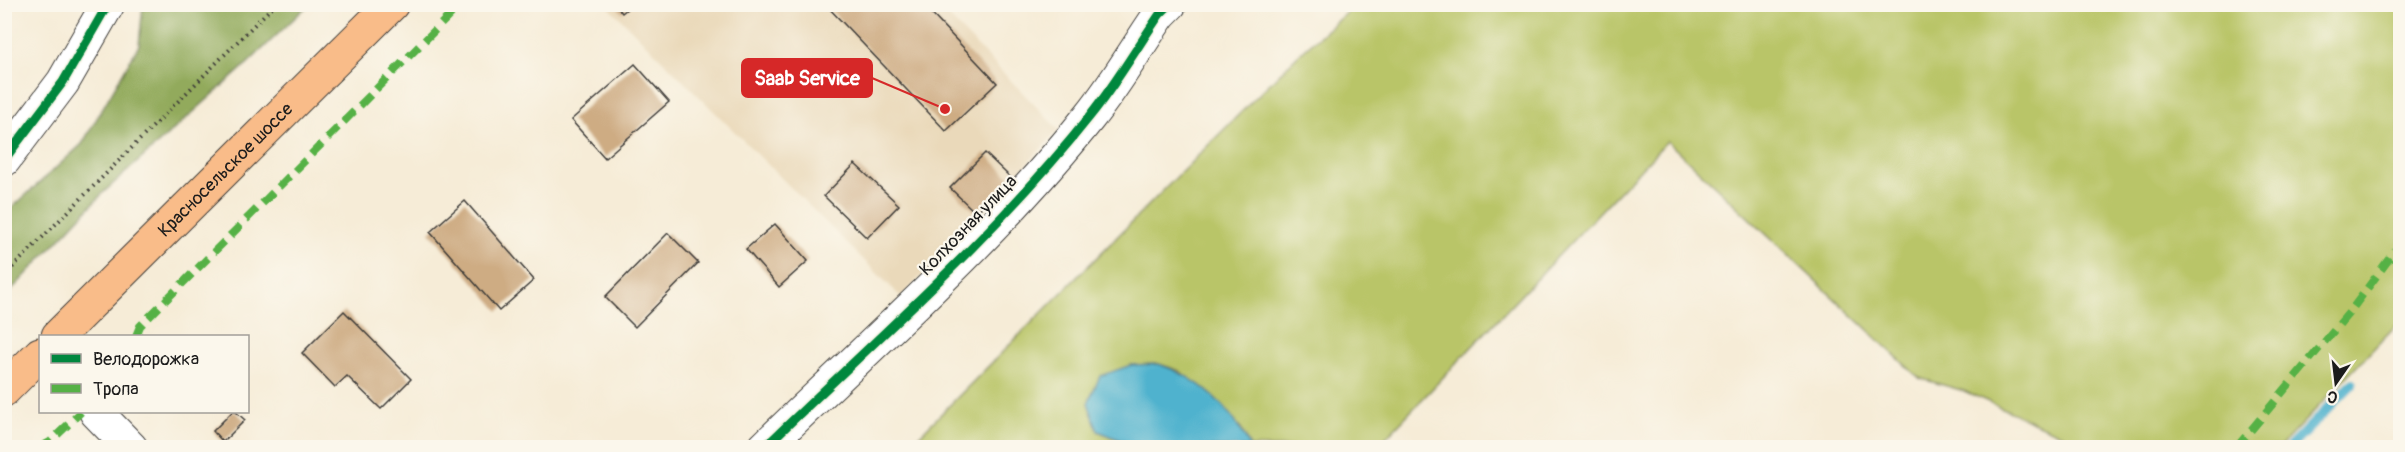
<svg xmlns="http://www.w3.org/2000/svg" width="2405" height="452" font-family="Pangolin,sans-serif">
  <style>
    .built { fill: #ead9ba }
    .green { fill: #b9c567; stroke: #6a7042; stroke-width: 1.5 }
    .forest { fill: #92aa5c; stroke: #57633c; stroke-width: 1.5 }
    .water { fill: #4fb2ce; stroke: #366775; stroke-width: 1.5 }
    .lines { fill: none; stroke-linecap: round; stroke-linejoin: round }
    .stream { stroke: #4fb2ce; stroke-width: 10 }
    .building { fill: #ceac83 }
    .minor-casing { stroke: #3d3b38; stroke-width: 35 }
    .trunk-casing { stroke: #3d3b38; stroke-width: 35 }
    .path { stroke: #3d3b38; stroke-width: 4; stroke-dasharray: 1.5 4.5; stroke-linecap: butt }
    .minor { stroke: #fff; stroke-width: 33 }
    .trunk { stroke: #f9bc89; stroke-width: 33 }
    .quiet { stroke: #55b145; stroke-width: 8; stroke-dasharray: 15 8; stroke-linecap: butt }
    .cycleway-casing { stroke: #fbf7ec; stroke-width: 13 }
    .cycleway { stroke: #00873e; stroke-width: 9 }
    .labels { text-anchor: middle; stroke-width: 4.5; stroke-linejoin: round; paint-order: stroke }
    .street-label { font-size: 18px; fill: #1c1c1c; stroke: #fbf7ec }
    .leader { fill: none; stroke: #d62828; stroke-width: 2 }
    .callout-dot { fill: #d62828; stroke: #fbf7ec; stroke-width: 2 }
    .callout { fill: #d62828; stroke: #d62828; stroke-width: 2 }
    .callout-label { font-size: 20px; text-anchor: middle; font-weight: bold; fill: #fff }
  </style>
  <rect width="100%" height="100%" fill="#fbf7ec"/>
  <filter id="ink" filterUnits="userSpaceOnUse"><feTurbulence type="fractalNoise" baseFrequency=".0167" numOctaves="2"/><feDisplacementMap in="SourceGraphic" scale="12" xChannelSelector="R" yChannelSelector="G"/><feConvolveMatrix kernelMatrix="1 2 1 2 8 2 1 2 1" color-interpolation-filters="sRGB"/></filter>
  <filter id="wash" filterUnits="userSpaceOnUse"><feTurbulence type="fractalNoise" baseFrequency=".008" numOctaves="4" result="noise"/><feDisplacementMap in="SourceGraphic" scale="24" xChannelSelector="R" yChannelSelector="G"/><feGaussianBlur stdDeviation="1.35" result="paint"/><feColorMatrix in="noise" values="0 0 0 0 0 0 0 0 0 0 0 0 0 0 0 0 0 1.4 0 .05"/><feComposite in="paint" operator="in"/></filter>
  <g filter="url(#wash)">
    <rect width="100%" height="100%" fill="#f6ecd7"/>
    <path class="built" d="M607,5H937L1059,130L901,297Z"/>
    <path class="green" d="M1355,5H2400V321L2280,447H2089L1964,391L1919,378L1667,141L1377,447H1250L1241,428L1180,371L1159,364L1131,365L1098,431L1125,442L1130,447L907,448L1298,55Z"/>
    <path class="forest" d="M143,5H308L246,65L104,192L5,297V214L82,144L139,45Z"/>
    <path class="water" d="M1159,364C1200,378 1232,408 1250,447H1130L1125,442L1098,431L1088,403L1100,376L1131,365Z"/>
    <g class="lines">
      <path class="stream" d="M2289,448L2352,384"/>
    </g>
    <g id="blocks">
      <path class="building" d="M615,4H633L622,13Z
        M825,4H922L997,83L946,131Z
        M635,64L669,102L605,158L571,120Z
        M985,153L1010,177L976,213L950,188Z
        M855,164L899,205L867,238L824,196Z
        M465,201L534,280L499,311L430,232Z
        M775,224L808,261L779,287L746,249Z
        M668,233L698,263L635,327L605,297Z
        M344,311L411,379L381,409L347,376L335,387L302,353Z
        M232,412H236L245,420L223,442L213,431Z"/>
    </g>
  </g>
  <g filter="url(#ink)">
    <use href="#blocks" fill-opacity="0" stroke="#3d3b38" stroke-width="1.5"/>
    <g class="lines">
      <g class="minor-casing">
        <path id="minor" d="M4,160L63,82L108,4
          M96,412L131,448
          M764,448C875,340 994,237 1090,116C1116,84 1137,47 1160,14L1170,4"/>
      </g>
      <g class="trunk-casing">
        <g id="trunk">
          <path id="s1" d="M58,336L392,4"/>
          <path d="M4,390L40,354"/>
        </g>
      </g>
      <path class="path" d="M4,276L275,4"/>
      <use href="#minor" class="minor"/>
      <use href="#trunk" class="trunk"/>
      <path class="quiet" d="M136,336L140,326L461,4
        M39,448L50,442L81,412
        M2236,448L2352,309L2400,244"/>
      <g class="cycleway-casing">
        <path id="cycleway" d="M4,160L63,82L108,4
          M764,448C875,340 994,237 1090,116C1116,84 1137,47 1160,14L1170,4"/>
      </g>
      <use href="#cycleway" class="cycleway"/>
    </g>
  </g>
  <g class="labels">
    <g class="street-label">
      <text dy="6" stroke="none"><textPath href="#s1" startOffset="236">Красносельское шоссе</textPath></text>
      <text transform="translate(968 225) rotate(-46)" y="6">Колхозная улица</text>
    </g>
  </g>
  <path class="leader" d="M945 109L872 78"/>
  <circle class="callout-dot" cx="945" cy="109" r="6"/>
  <rect class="callout" x="742" y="59" width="130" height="38" rx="6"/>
  <g class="callout-label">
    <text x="807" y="85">Saab Service</text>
  </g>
  <rect width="2405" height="452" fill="none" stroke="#fbf7ec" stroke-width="24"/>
  <rect x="39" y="335" width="210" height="78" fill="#fbf7ec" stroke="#a29f99" stroke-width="1.5"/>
  <rect x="51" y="354" width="30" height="9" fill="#00873e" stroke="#a29f99" stroke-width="1.5"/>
  <text x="93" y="365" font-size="18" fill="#1c1c1c">Велодорожка</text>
  <rect x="51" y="384" width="30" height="9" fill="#55b145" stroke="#a29f99" stroke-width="1.5"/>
  <text x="93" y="395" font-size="18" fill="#1c1c1c">Тропа</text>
  <g transform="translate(2336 383) rotate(194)" stroke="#fbf7ec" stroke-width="4.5" paint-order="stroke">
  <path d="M0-4.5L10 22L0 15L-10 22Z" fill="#1c1c1c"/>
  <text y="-9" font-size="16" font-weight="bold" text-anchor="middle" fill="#1c1c1c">С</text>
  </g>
</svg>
